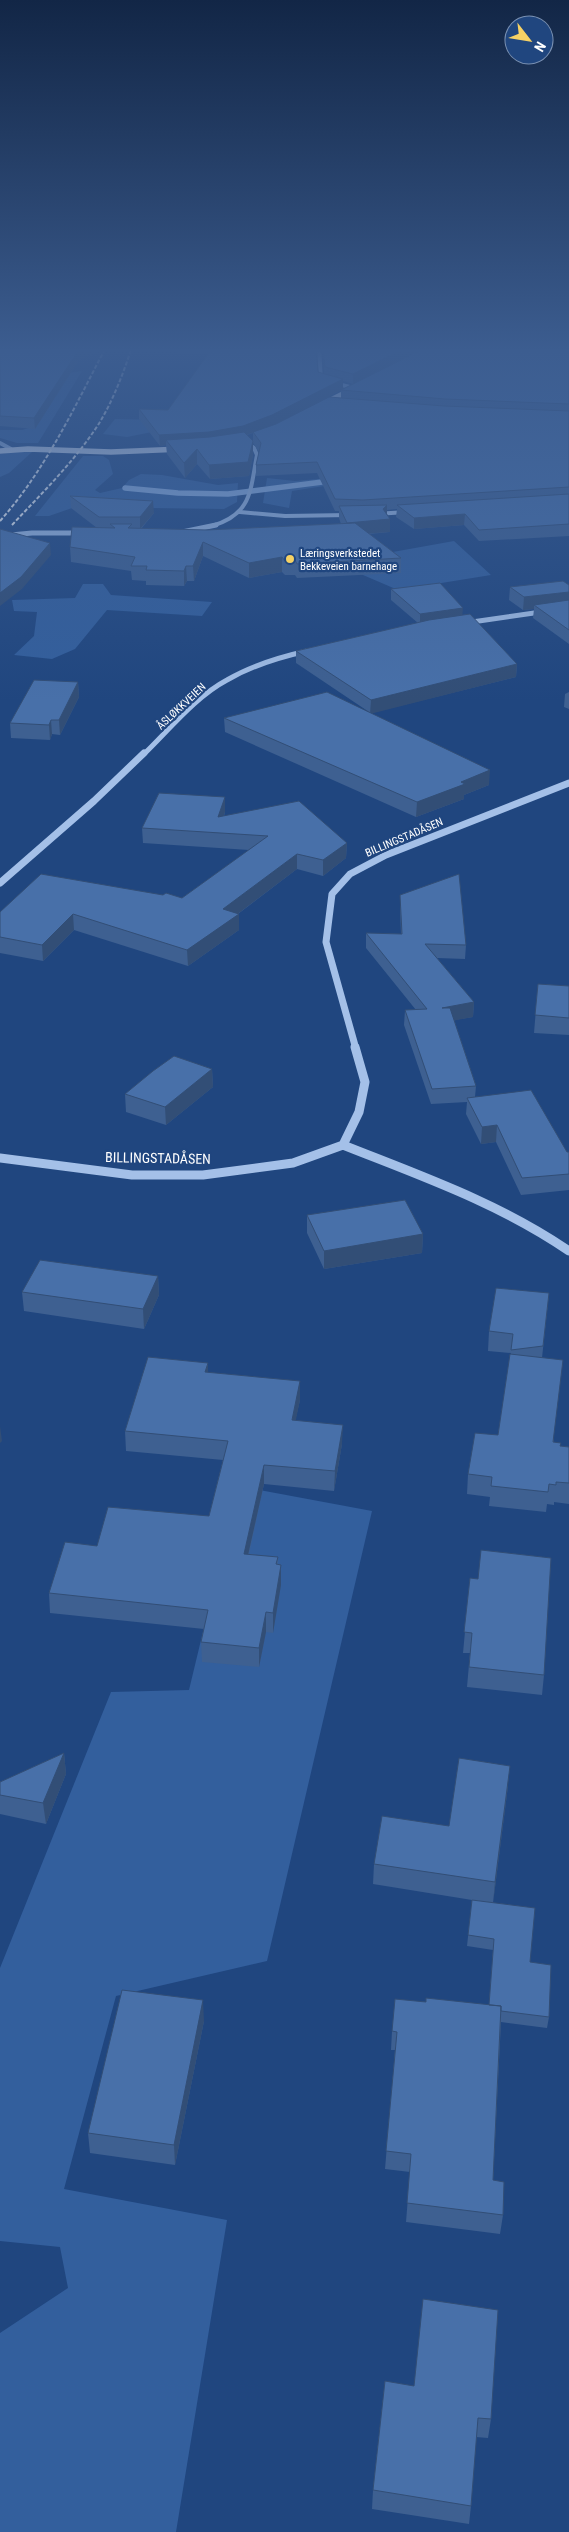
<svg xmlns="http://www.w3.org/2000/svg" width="569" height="2532" font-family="'Roboto Condensed',sans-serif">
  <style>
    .green { fill: #335f9d }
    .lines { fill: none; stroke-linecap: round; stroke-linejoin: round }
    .stream { stroke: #98bae9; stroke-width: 5.5 }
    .minor-far3 { stroke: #a4c0e8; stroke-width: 4 }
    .minor-far2 { stroke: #a4c0e8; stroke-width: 5 }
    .minor-far1 { stroke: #a4c0e8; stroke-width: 7 }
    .minor { stroke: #a4c0e8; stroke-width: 9 }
    .major { stroke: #e6eefd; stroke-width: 5.5 }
    .rail { stroke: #fff; stroke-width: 2; stroke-dasharray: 4 2; stroke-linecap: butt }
    .wall { fill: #3e6091; fill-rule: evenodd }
    .shaded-wall { fill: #324e76 }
    .building { fill: #4870a9; stroke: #324e76 }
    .poi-dot { fill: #f5d165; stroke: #20467f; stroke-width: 2 }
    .labels { text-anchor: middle; stroke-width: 4.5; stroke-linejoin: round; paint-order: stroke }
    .far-poi-label { font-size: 11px; fill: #fff; stroke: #20467f; text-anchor: start }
    .far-street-label { font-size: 11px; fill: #fff; stroke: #20467f }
    .street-label { font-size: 14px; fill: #fff; stroke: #20467f }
  </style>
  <rect width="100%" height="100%" fill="#20467f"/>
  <path class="green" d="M82,371L38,443H17L0,438V430H22L32,427L61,374Z
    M115,419L164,420L152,432L127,437L103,434Z
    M17,452H32L9,473L0,477V454Z
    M83,456H103L109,460L113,474L95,490L100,493L122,488L129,480L141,474L162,475L218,485L238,483L237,502L224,509L75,507L49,516H35Z
    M433,469L292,491L289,508L263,503L267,478L295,481Z
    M454,541L491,575L398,590L356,572L376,555Z
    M83,584H103L111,595L212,602L202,616L107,610L75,649L52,659L14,655L34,636L37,612L14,611L12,600L75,598Z
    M238,1486L372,1511L267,1961L116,1996L64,2189L227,2220L176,2532H0V2333L68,2288L60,2247L0,2241V1968L111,1692L189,1690Z"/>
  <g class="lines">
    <path class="stream" d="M125,488L178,493L228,494L338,480"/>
    <path class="minor-far3" d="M319,347L321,380L354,388
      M0,443L11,449
      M240,512L285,516L349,515
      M375,514L407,512
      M212,526C252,514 250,491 257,455L254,448L244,441"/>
    <path class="minor-far2" d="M182,532L216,525
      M0,536L32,533H82
      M465,623L569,608
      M143,755C169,730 195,697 227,680C251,666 280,657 307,651"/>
    <path class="minor-far1" d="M0,883L94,801L144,753
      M356,1049L326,942L332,894L350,874L386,855L569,783"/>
    <path class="minor" d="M343,1145C421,1176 499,1203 569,1251
      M0,1158L132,1175H203L293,1163L343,1145L359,1112L365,1082L355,1047"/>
    <path class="major" d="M321,405L357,387
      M0,451L28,449L111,452L182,449"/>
    <path class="rail" d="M0,521C46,469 74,408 106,347
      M12,525C42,493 74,462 98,425C113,401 123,374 132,347"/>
  </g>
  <path class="wall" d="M0,347H105L79,360L35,429L0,426Z
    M178,347H316L318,372L324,374L323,347H425L353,384L343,381V389L285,419L341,398V390L569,347V536L479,541L464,525L414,529L396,517L397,509L387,510V514L390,519V532L369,534L401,558V573L297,578L295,575H285L282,572L249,578L203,556L194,581H187L184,586L146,585V581L132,580L131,571L71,562L70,547L97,528L71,508L70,496L154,513L141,529L207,530L341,524L339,518V511H335L317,473L256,476V465L259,452L253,443V455L249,476L210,479L197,464L185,478L167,454L166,445L160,446L139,419V409L168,410L208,354H178ZM253,433V441L247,435Z
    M569,585V644L533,618L534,609L523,610L509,600L510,587Z
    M391,589L462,615L517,664L516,677L371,713L489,785L464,795V799L416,817L225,732L224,718L369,712L296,663V651L418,623L391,600Z
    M78,682L79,697L60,735L52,734L50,740L11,738L10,723Z
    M569,692V709L564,707L565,694Z
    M225,797V812L224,816L347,843L346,858L323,876L297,869L238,914L239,930L188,966L74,930L43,961L0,953V912L163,895L182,898L249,850L143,843L142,828Z
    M400,895L466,945L465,959L437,958L474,1002L473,1017L454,1020L476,1086L475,1097L567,1152H569V1190L521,1195L496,1142L481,1144L466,1114L467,1102L431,1104L404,1025L405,1010H416L366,948V933L401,934L400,909Z
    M538,984L569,986V1035L534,1033Z
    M212,1069L213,1087L166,1125L126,1112L125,1094Z
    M307,1215L423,1234L422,1253L324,1269L307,1233Z
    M158,1276L159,1295L144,1329L24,1311L22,1292Z
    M549,1293L542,1358L554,1442L560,1446L569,1447V1504L554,1502V1505L547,1504L546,1512L489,1506L490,1497L467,1494L468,1474L498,1435L511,1353L488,1351L489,1331Z
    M208,1363V1373L300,1400L295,1421L342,1444L334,1491L264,1484L249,1554L278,1557V1564L281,1565V1585L273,1633L266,1632L259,1667L202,1662L201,1642L204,1629L50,1613L49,1593L97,1546L209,1516L223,1460L126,1451L125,1431Z
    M470,1578L544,1675L542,1695L467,1687L470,1653H463Z
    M64,1753L66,1774L46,1824L0,1814V1782Z
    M508,1786L493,1903L530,1962L549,2017L547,2028L501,2022L493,2180L503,2215L500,2234L406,2222L410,2172L385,2169L395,2050H391L392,2031L426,2002L489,2005L493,1950L467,1946L472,1900L373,1884L374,1864L449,1826Z
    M204,2021L175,2165L90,2153L88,2133Z
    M385,2381L491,2419L488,2438L476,2437L471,2506L469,2524L372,2509L373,2490Z"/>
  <path class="shaded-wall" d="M86,347H105L79,360L35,429L34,418L78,351Z
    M407,347H425L353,384V374Z
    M343,379V389L272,426L243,436L166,440V445L160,446L159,435Z
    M253,441V455L249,476L210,479L209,465Z
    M197,449V464L185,478L184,463Z
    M153,501L154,513L140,529V517Z
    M387,505V517L390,519V532L347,535V523L383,509Z
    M465,514L464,525L414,529V518Z
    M203,542V556L194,581L193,566Z
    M50,543L51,555L22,589L0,606V593Z
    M282,557V572L249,578V563Z
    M186,566L187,581L184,586V571Z
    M569,592V604L534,605V609L523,610L524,597Z
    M463,608L462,619L420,625V614Z
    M517,664L516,677L370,714L371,700Z
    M78,682L79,697L60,735L59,720Z
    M51,720L52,734L50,740L49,725Z
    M490,770L489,785L464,795V799L416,817L417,802L461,782Z
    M225,797V812L218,832V817Z
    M347,843L346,858L323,876V860Z
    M297,854V869L227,922L239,914V930L188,966L187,950L223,909Z
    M73,914L74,930L43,961L42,945Z
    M474,1002L473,1017L441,1023L442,1008Z
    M212,1069L213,1087L166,1125L165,1107Z
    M497,1125L496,1142L481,1144L482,1127Z
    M423,1234L422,1253L324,1269V1251Z
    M158,1276L159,1295L144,1329L143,1309Z
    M208,1363V1382L205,1372Z
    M300,1381V1400L292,1439V1420Z
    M343,1425L342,1444L334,1491L335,1471Z
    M0,1426L2,1441L0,1443Z
    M264,1465V1484L244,1573V1554Z
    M281,1565V1585L273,1633V1613Z
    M266,1612V1632L259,1667V1648Z
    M64,1753L66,1774L46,1824L43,1803Z
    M510,1766L508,1786L493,1903L495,1882Z
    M203,2000L204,2021L175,2165L174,2145Z"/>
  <path class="building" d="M0,347H86L78,351L34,418L0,416Z
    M213,347H316L318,372L343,379L272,415L243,426L209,432L159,435L139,409L168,410Z
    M323,347H407L353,374L325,367Z
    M427,347H569V404L445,399L341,390Z
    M329,397L444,406L569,411V487L363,500L335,499L317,462L256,465L261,443L253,432L276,424Z
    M244,432L253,441L248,462L209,465L197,449L184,463L166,440L210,437Z
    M569,494V524L479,530L465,514L414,518L397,505Z
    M70,496L153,501L140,517H99Z
    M387,505L383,509L390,519L347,523L339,506Z
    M355,523L401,558L297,564L295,560L285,561L282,557L249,563L203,542L193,566H186L184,571L146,570L147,566H131L135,557L70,547L72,527L115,528L110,524H132L128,528L207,530Z
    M0,529L50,543L21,577L0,593Z
    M563,581L569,585V592L524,597L510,587Z
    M440,583L463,608L420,614L391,589Z
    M569,600V630L534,605Z
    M470,614L517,664L371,700L296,651L429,620Z
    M34,680L78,682L59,720H51L49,725L10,723Z
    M327,692L490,770L461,782L465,784L417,802L224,718Z
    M159,793L225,797L218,817L299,801L347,843L323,860L297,854L223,909L239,914L187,950L73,914L42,945L0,937V912L41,874L163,895L166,893L182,898L268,836L142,828Z
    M459,874L466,945L425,944L474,1002L442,1008H450L476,1086L432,1089L405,1010L427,1009L366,933L402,934L400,895Z
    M538,984L569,986V1018L535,1015Z
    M174,1056L212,1069L165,1107L125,1094L153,1071Z
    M531,1090L567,1152H569V1174L522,1178L497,1125L482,1127L467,1098Z
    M405,1200L423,1234L324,1251L307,1215Z
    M40,1260L158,1276L143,1309L22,1292Z
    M496,1288L549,1293L543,1346L511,1350L513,1334L489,1331Z
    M510,1354L563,1360L553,1442L561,1443L560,1446L569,1447V1483L556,1482V1485L549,1484L548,1492L491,1486L492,1477L468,1474L475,1433L498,1435Z
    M148,1357L208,1363L205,1372L300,1381L292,1420L343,1425L335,1471L264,1465L244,1554L278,1557L276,1564L281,1565L273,1613L266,1612L259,1648L201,1642L208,1610L49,1593L65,1542L97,1546L108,1507L209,1516L228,1441L125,1431Z
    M481,1550L551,1558L544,1675L469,1667L472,1633L464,1632L470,1578L478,1579Z
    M64,1753L43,1803L0,1795V1782Z
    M459,1758L510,1766L495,1882L374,1864L382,1816L449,1826Z
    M472,1900L535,1908L530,1962L551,1965L549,2017L501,2011V2006L489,2005L494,1939L468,1935Z
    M122,1990L203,2000L174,2145L88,2133Z
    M426,1998L501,2006L493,2180L504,2182L503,2215L407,2203L411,2154L386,2151L397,2032L392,2031L395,1999L426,2002Z
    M423,2299L498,2310L491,2419L478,2418L471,2506L373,2490L385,2381L414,2386Z"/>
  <linearGradient id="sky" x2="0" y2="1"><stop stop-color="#122646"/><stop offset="0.5" stop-color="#3c5d90"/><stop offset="1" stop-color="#3c5d90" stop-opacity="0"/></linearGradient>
  <rect width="569" height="701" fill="url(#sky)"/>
  <circle class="poi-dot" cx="290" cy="559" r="5"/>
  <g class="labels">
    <g class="far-poi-label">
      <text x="300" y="557">Læringsverkstedet<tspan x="300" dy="13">Bekkeveien barnehage</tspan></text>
    </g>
    <g class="far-street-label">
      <text transform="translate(181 706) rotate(-43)" y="4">ÅSLØKKVEIEN</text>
      <text transform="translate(404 837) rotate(-23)" y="4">BILLINGSTADÅSEN</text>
    </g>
    <g class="street-label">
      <text transform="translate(158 1158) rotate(1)" y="5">BILLINGSTADÅSEN</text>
    </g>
  </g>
  <g transform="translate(529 40) rotate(121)"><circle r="24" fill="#20467f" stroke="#7990b2"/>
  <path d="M0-4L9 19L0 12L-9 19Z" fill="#f5d165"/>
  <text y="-8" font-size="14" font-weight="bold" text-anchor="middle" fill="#ffffff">N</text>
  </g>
</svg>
